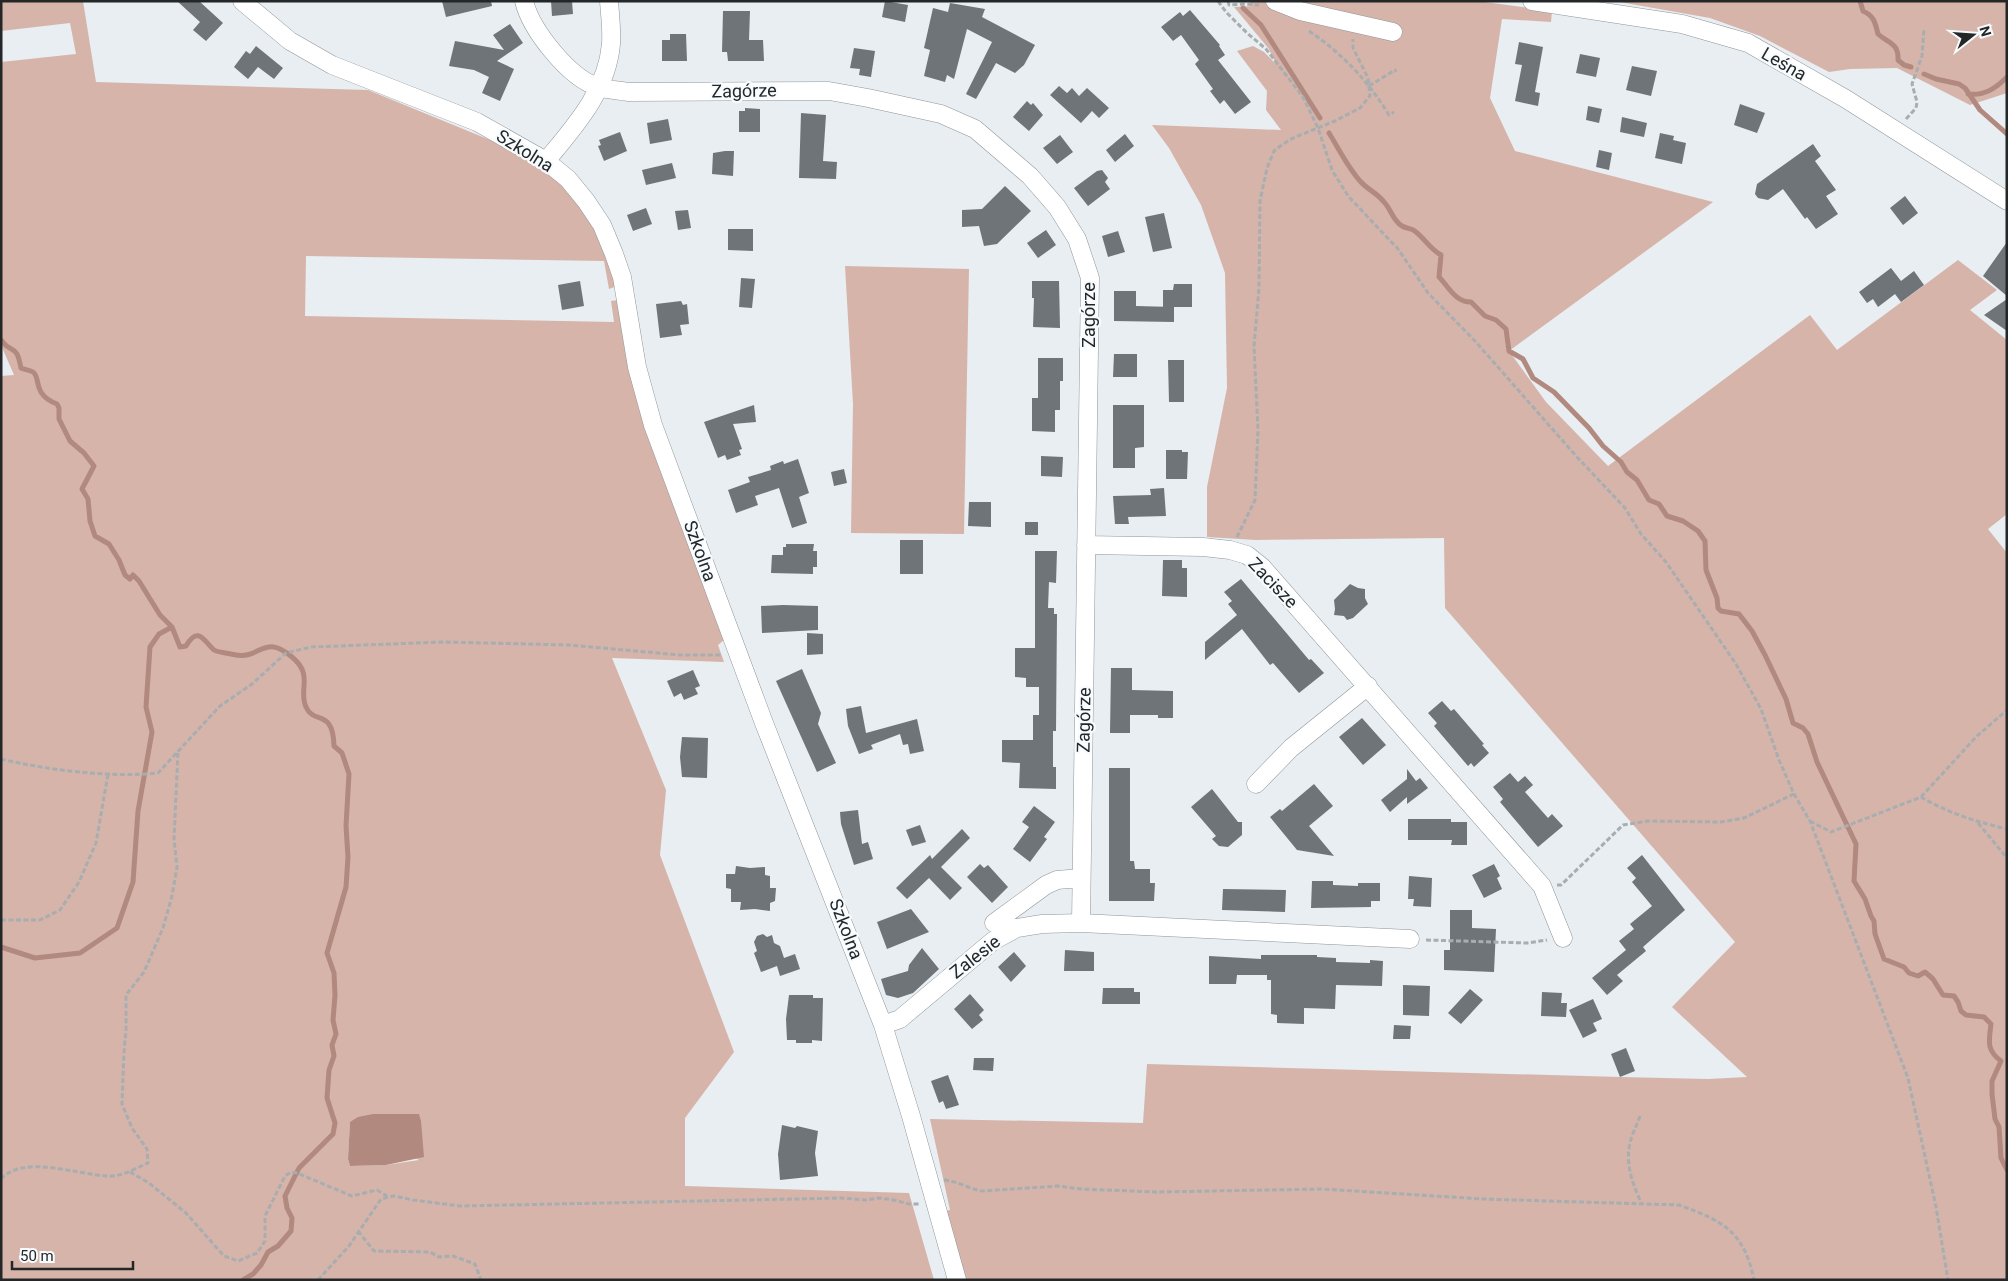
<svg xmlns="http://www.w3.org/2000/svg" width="2008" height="1281" font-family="Roboto,sans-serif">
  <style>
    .green { fill: #d6b4aa; fill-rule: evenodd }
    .water { fill: #b1897e }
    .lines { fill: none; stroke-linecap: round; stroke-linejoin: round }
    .stream { stroke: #b1897e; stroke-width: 5 }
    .building { fill: #6f7478 }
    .minor-casing { stroke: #8f9598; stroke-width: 19 }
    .path { stroke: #a8adb0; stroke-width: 3; stroke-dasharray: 5 2.5; stroke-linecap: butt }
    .minor { stroke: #fff; stroke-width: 18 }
    .labels { text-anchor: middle; stroke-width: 4.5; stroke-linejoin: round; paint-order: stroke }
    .street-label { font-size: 18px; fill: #242728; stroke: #f7fbfe }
  </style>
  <rect width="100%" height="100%" fill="#e8eef2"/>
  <path class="green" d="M1,1H83L96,82L368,90L490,140L529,159L551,174L571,195L590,221L607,254L617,286L609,289L604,261L306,256L305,316L614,322L611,301L618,300L626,356L635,394L646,431L724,640L718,645L724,662L612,658L666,790L660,855L734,1052L685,1118V1186L909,1193L934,1280H1V376L14,375L1,345V62L76,54L70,23L1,31ZM350,1122L419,1160L386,1165L350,1166L348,1159Z
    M1249,1H1477L1552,11L1551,22L1502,19L1490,98L1515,151L1713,202L1509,351L1546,402L1608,466L1810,315L1837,350L1958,260L1997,290L1970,310L2007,340V514L1988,529L2007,553V1280H965L945,1211L950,1210L930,1119L1143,1123L1147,1064L1620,1077L1708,1079L1747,1077L1672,1007L1735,942L1445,608L1444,538L1256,540L1207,537V487L1227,388L1225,273L1201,205L1169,148L1152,125L1281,130L1266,110L1267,91L1237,51L1253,46L1264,52L1276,64L1269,49L1234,7L1252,6Z
    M1614,1H2007V93L1970,105L1897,68L1850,69L1829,72L1760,36L1710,18Z
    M845,266L969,269L964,534L851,533L853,404Z"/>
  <path class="water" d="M373,1114H419L421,1121L424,1157L386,1165L350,1166L348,1159L350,1122L358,1117Z"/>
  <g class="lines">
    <path class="stream" d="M1860,1L1863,11C1874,16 1875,22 1878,34C1888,43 1899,43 1898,60L1904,65L1911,67
      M1243,8L1261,25L1320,118
      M1924,74L1936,79L1959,84L1965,88L1980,110L2007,134
      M1968,94C1985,96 1996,88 2007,77
      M1329,133C1339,149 1348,168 1361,182C1367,189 1377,193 1384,202C1391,209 1393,221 1402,226C1407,229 1412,228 1416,232C1426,240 1429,248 1441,255L1439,277C1449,287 1455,302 1471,302L1485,316L1496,320L1506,329L1509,351L1523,359L1533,378L1554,392L1589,428L1603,446L1621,462L1627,472L1637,480L1649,500L1659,504L1667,516L1683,521L1698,531L1705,541L1706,570L1717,598L1718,608L1721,611L1739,614L1752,631L1765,655L1786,699L1793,723L1803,728L1808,734L1817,762L1856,844L1854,881L1865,899L1871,916L1874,921L1875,934L1884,959L1904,967L1909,973L1918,976L1925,972L1933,979L1943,995L1954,996L1958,1002L1961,1011L1966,1015L1984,1017L1991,1024C1989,1041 1986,1050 2001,1061L1992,1081V1094L1995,1119L1999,1127L2001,1158L2007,1170
      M1,340C13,356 16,342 21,368C25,370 30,370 33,372C41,377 32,395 57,404L59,408V419L70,441L84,453L94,466L82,489L88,499L90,521L95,536L109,544L119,560L125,575L130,579L133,575L139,581L160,615L172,627L180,647L186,646C198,625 204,641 214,650C216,652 232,654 236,655C261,659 264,633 292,657C314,675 298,690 306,707C314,725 333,708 334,746L342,753L349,774L346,826L348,857L346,887L327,953L334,973L335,995L333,1020L336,1034L332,1045L334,1056L329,1070L327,1098L335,1123L333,1134L299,1168L285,1196L287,1208L292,1218L291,1231L278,1246L268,1252L261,1265L253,1274L243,1280
      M1,947L35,958L80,953L117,928L133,882L138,811L152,732L146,707L150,647L159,634L172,627"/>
  </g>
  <path class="building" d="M177,1H199L223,23L206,41L193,30L200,22Z
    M442,1H491L492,6L446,17Z
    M551,1H572L573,14L552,16Z
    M885,1L908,5L905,22L882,17Z
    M950,3L985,9L982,17L1035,45L1024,65L1015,73L996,63L976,99L966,94L992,42L967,29L954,79L947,75L945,82L924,76L930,50L924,48L933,8L948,12Z
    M1190,10L1220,45L1219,46L1225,55L1218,60L1251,102L1235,114L1224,100L1220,104L1210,91L1213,89L1195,64L1199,60L1181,35L1173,41L1161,27L1180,12L1183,16Z
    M723,11H750L749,40H763L764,61H728L727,52H722Z
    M510,24L523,43L497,61L514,69L500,101L482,93L489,77L474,70L449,66L455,41L504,50L493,35Z
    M670,34H686L687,61H662V40H670Z
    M1519,42L1543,47L1535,92L1540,93L1538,106L1515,101L1522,65L1515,64Z
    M256,46L283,68L274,79L258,67L248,79L234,67L246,51L250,54Z
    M854,48L875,51L871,77L859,75L860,69L850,68Z
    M1580,54L1600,58L1596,77L1576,73Z
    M1632,66L1657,71L1651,96L1626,90Z
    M1059,86L1067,93L1072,88L1079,96L1087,88L1109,108L1099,118L1092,111L1081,123L1050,95Z
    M1027,101L1031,105L1033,103L1043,115L1029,131L1013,117Z
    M1740,104L1765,113L1757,133L1734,125Z
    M1588,106L1602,109L1599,123L1586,120Z
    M745,108L760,109V132H739V111H745Z
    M801,113L826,115L823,161L837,162L836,179L799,178Z
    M1622,117L1647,123L1644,137L1620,132Z
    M668,119L672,140L650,144L647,123Z
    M620,132L627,151L604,161L598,146L601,145L599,140Z
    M1660,133L1674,136L1673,140L1686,143L1682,164L1655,158Z
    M1125,134L1134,146L1115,162L1106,150Z
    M1060,135L1073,152L1057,164L1043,148Z
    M1813,144L1821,156L1815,161L1836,190L1826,196L1838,214L1816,229L1807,217L1805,219L1783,189L1768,200L1758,198L1755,194L1757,184Z
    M1599,150L1612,153L1609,170L1596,167Z
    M725,151H734L733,176L712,174L713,153Z
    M672,163L676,178L646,185L642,170Z
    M1102,170L1108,178L1105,182L1110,189L1088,206L1074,188L1097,171Z
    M1005,186L1031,211L997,244L984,246L979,226L962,227V210L982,209Z
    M1905,196L1918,213L1903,225L1890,208Z
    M646,208L652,224L633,231L627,215Z
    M688,210L691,228L678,230L675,211Z
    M1164,213L1172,248L1153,252L1145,217Z
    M728,229H753V251L728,250Z
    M1046,230L1056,245L1038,258L1027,243Z
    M1118,231L1125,252L1108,257L1102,236Z
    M2007,242V296L1983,276Z
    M1891,268L1901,281L1914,271L1924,285L1901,302L1895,294L1878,307L1873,299L1867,303L1859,292Z
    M741,278L755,279L752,308L739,307Z
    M580,281L584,306L562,310L558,285Z
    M1032,281H1059L1060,328L1033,327L1034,298H1032Z
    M1174,284H1192V307H1163V290H1173Z
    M1114,291H1136V306L1174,307V322L1114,321Z
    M2007,299V331L1984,315Z
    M681,301L683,305L687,304L689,324L680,325L682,335L660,338L656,304Z
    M1114,354H1137V377H1113Z
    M1038,358H1063V381H1060V410H1055V432L1032,431V398H1038Z
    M1168,360H1184V402H1169Z
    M754,405L756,422L733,424L742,449L739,450L741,455L727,460L725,455L718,458L704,422Z
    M1113,405H1144V447L1135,448V468H1113Z
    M1166,450H1182V452H1188L1187,479H1166Z
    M1041,456L1063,457L1062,477L1041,476Z
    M798,459L809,493L799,497L807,523L792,528L779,488L755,496L758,505L736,513L728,490L750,482L748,477L771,470L770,466L783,461L784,464Z
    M844,469L847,483L834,486L831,472Z
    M1164,488L1166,516L1128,517L1129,524H1115L1113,496L1151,495L1150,489Z
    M969,502H991V527L968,526Z
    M1025,522H1038V535H1025Z
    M900,540H923V574H900Z
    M786,544H814L813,551H817V567H813V574L771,573L772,555H783V547H786Z
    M1035,551H1057L1056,583L1049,582L1048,608H1054V614H1057L1056,731H1053V767H1056V789L1019,788L1020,763L1002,762V740H1033V715H1039V687H1026V678L1015,677V648H1035Z
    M1163,560H1182V568H1187V597L1162,596Z
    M1241,579L1309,660L1311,659L1324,673L1299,693L1273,663L1270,665L1242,629L1205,660V642L1237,615L1228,604L1232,601L1224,592Z
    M1350,584L1358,588L1365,589V598L1368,604L1353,618L1347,620L1344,616L1334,615L1335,609L1334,600Z
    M783,605L818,606V630L762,633L761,606Z
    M807,633L823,634V654L807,655Z
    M1111,668H1132V690L1173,691V718H1158V715H1130V733H1110Z
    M802,669L821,713L818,724L836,763L817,772L776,681Z
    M693,670L700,686L695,688L698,694L684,700L681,693L674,697L667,681Z
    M1442,701L1451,711L1454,709L1484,744L1482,745L1489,753L1474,767L1471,763L1468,766L1434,726L1437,723L1428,713Z
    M861,706L866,733L917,719L924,751L910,754L908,744L903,745L900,734L871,745L873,749L859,754L848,726L846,709Z
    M1362,718L1386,745L1363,765L1339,737Z
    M682,737L708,738L707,778L682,777L680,757Z
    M1109,768H1130V861H1134L1135,869H1150V883H1155L1154,901H1109Z
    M1407,769L1416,781L1420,778L1428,788L1407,804V797L1390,812L1381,800L1407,779Z
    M1510,773L1518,782L1525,776L1533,785L1525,792L1548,818L1552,814L1563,826L1538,847L1500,802L1503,799L1493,787Z
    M1314,784L1333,806L1309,826L1334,856L1297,850L1270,817L1280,809L1282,811Z
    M1212,789L1238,822H1242V835L1228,847L1219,846L1212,839L1216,836L1191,807Z
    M1034,806L1055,822L1044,837L1047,839L1030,862L1013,849L1029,827L1022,822Z
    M858,810L862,844L868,842L873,859L854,865L841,824L840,812Z
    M1408,819H1451V822H1467V845H1451L1452,840H1408Z
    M920,825L926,842L912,846L906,830Z
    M962,829L970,838L941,867L962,888L950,900L929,878L907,899L896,888L930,855L932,859Z
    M1642,855L1685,910L1643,947L1646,951L1617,975L1623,981L1607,995L1592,978L1626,950L1619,941L1634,929L1630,924L1652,906L1632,882L1636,878L1627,868Z
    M980,864L984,868L988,865L1008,887L992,903L967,877Z
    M1494,864L1500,876L1497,878L1502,889L1484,898L1472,875Z
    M736,866L750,868L765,867V875L770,876V888H776L775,901L770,903V911L755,909L740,910L741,902H731V889L726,888V874H735Z
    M1409,876L1432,878L1431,907L1413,906L1414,899H1408Z
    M1312,881H1333V885L1358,886V883H1380V901H1371V907L1311,908Z
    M1223,889L1286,890L1285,912L1222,910Z
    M911,909L929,932L887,949L877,922Z
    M1450,910H1472V928L1496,929L1494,972L1444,970V950H1450Z
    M763,934L767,937L772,935L774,943L780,946L784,958L795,954L800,969L780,976L777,966L761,972L754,953L757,951L754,942L757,936Z
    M922,948L939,969L913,993L898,998L886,995L881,979L908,971L909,965Z
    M1065,950L1094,952V971H1064Z
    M1014,952L1026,966L1011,982L998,967Z
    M1261,955H1317V957L1336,958V962L1370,963V960L1383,961L1382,986L1336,985L1335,1009L1304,1008V1024L1277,1023V1015L1271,1014V980H1267V975H1237L1236,984H1209V956L1261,959Z
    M1403,985L1430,986L1429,1016L1403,1015Z
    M1103,988H1134V992H1140V1004H1102Z
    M1470,989L1483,1000L1461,1024L1448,1013Z
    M1542,992L1562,993L1561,1003H1567L1566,1017L1541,1016Z
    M970,994L984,1010L979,1015L983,1020L972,1029L954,1009Z
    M789,995H813V998H823L822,1041L812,1040V1043H796V1040H787L786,1019Z
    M1593,999L1602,1019L1593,1023L1597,1031L1583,1038L1569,1010Z
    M1394,1025L1411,1026L1410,1039H1393Z
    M1626,1048L1635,1071L1620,1077L1611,1054Z
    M974,1058H994L993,1071L973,1070Z
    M948,1075L959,1105L946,1109L943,1101L939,1103L931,1081Z
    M782,1125L795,1128L797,1126L818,1131L815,1153L818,1176L780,1180L778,1154Z"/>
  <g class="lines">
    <g class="minor-casing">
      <path id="minor" d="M242,1L290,41L332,65L477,122L546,161L568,179L586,201L602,225L614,254L622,277L637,367L653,425L764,723L883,1025L911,1116L957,1280
        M524,1C531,30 569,78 598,87C607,90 619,90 628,92L829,91L868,98L941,114L975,129L1030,176L1057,207L1077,239L1090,278L1081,923
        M1275,1L1300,11L1393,32
        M1532,1L1682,24L1748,43L1846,99L2007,201
        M546,161C575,126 607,91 611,44C612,30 610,15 609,1
        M1086,545L1203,547L1230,550L1247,555L1262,567L1542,886L1563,938
        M1256,784L1291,748L1368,686
        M994,923L1046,885L1057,880L1081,878
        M883,1025L900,1019L993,941L1017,928L1042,924L1081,923L1410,939"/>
    </g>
    <path class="path" d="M1218,1L1226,12L1247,33L1266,49L1303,97L1318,128L1332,170L1348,196L1398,249L1428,293L1475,341L1577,457L1625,508L1641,534L1666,562L1736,664L1761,709L1779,760L1794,794L1810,821L1908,1078L1936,1207L1948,1280
      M1228,1L1229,5L1244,4L1259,5
      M1309,31C1343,54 1368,81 1389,115L1394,112
      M1369,86L1395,70L1396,72
      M1906,119L1916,108L1917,102L1912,84L1922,56L1924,29
      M1237,537L1255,500L1258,430L1254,346L1259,288L1260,201L1267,168L1274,151L1283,144L1293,138L1335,121L1360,108L1370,96L1368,78L1353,48V39
      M1,759C47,770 111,778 158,773L220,706L252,684L286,653L311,647L444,642L569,645L680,655H722
      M1921,797L1977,736L2007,710
      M1810,821L1831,832L1921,797C1948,813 1977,822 2007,829
      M1978,823L2007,858
      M1557,885H1561L1623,825L1648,821L1721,822L1744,818L1794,794
      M1,920H40L60,910L79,882L96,843L108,774
      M1426,940L1527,943L1547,940
      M1640,1116C1637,1125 1632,1134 1630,1143C1625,1164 1633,1186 1642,1204
      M130,1172L149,1183L186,1213L224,1256L238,1261L257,1253L265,1241V1216L285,1176L291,1172L297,1173L352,1196L377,1190L387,1196
      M1,1179C23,1154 79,1175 108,1176C122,1177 136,1168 148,1163L147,1149L132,1128L122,1104L124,1052L126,1029V995L144,972L163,928L172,896L177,867L174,839L178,751
      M944,1180C958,1181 969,1189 982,1191L1058,1186L1081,1189L1157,1192L1322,1189L1483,1199L1679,1205C1723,1221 1744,1231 1754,1280
      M358,1231L374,1251L430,1252L439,1257L453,1256L475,1264L481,1280
      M318,1280L349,1246L381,1199L394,1196L413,1200L460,1206L842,1198L866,1200L879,1198L894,1200L909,1204H919"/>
    <use href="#minor" class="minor"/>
  </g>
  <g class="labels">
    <g class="street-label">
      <text transform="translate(1784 64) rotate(30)" y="6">Leśna</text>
      <text transform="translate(744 91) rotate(-1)" y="6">Zagórze</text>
      <text transform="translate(525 151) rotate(32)" y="6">Szkolna</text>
      <text transform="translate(1089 315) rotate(-90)" y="6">Zagórze</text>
      <text transform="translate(700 551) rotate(70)" y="6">Szkolna</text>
      <text transform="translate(1273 583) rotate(46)" y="6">Zacisze</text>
      <text transform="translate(1084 720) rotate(-89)" y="6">Zagórze</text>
      <text transform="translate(846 929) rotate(69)" y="6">Szkolna</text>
      <text transform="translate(975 957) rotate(-38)" y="6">Zalesie</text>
    </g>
  </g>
  <rect width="2008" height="1281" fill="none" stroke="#242728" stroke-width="5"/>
  <g transform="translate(1973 35) rotate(73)" stroke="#f7fbfe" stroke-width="4" paint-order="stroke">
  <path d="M0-4L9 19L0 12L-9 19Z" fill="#242728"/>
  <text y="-8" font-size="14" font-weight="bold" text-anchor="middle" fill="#242728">N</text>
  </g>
  <path d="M12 1261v8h121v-8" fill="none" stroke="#242728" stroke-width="2.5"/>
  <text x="20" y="1261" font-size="15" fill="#242728" stroke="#f7fbfe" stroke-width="4" paint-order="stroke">50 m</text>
</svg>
